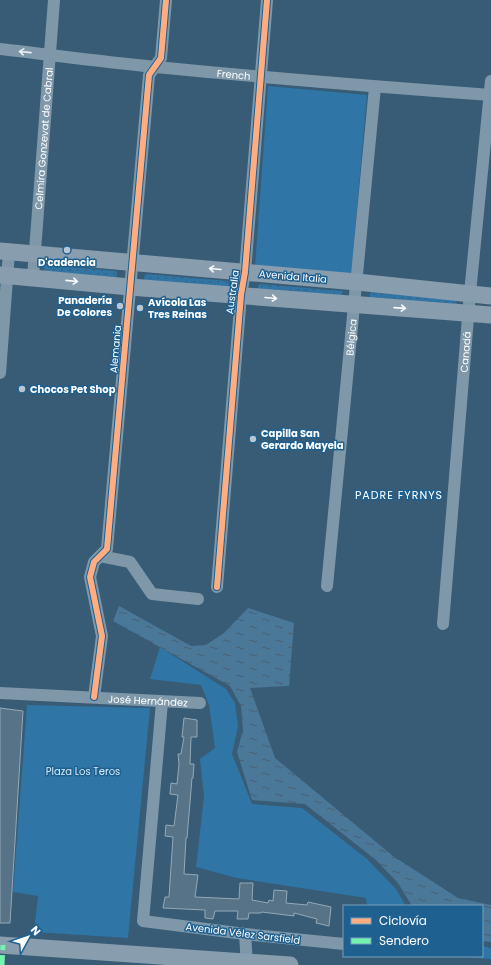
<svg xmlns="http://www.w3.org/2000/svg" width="491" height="965" font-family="Poppins,sans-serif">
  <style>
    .grass { fill: url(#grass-dots) }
    .park { fill: #2f75a5 }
    .water { fill: url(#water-ripples) }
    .building { fill: #567387; stroke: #94a9b8 }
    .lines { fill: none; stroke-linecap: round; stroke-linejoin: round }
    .street { stroke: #7f98a9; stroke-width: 12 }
    .secondary { stroke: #889dae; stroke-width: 17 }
    .quiet { stroke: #73f3ae; stroke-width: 5; stroke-dasharray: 10 5; stroke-linecap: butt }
    .cycleway-casing { stroke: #1e6090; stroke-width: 8 }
    .cycleway { stroke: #ffac80; stroke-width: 6 }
    .oneway { stroke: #ecf0f2 }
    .oneway2 { stroke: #f9fafb }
    .poi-dot { fill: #b9c6cf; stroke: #1e6090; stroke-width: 1.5 }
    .labels { text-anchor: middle; stroke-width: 3; stroke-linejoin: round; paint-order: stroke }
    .street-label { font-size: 10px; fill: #fff; stroke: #1e6090 }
    .poi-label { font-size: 10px; font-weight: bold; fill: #fff; stroke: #1e6090; text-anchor: start }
    .park-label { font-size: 10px; fill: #d4eafa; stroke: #1e6090 }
    .neighbourhood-label { font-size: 11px; letter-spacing: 1px; fill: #fff; stroke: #1e6090 }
  </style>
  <defs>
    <pattern id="grass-dots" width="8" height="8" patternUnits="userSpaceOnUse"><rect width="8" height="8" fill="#2f75a5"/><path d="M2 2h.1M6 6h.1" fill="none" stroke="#3f5e74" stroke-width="1.8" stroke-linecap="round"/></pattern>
    <pattern id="water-ripples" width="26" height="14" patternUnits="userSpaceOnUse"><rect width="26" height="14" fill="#4a7899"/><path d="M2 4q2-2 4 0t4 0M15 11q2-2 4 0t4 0" fill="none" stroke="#4b606f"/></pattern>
  </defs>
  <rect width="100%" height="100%" fill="#385c76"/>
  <path class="grass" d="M46,265L116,271L117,276L115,277L44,271V266Z
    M146,274L228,281L229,286L227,287L146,281L144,279L145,275Z
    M260,284L342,291L343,296L258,290V286Z
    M372,292L456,300L457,305L370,298V293Z"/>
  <path class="park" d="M268,86L367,95L351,276L255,267Z
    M160,647L226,689L235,703L238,726L232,754L252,804L302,808L367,859L396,889L406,906H367L366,898L237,878L196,867L204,797L200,759L215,748L209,705L201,685L150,679Z
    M27,705L150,708L128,938L34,932L38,896L13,892Z
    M482,946L491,948V959L451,956H482Z"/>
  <path class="water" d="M119,606L191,646L206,645L224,633L248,608L294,623L289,686L250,688L275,758L393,856L458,898L491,905V942L482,941V906H412L398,883L376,860L305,804L252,800L237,752L243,730L241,706L230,686L113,621Z"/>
  <path class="building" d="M0,708L23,711L10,923H0Z
    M184,718L197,720V737H191L190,764H194L193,778H192L187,838H186L184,874L198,875L195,897L239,899L240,883H253L252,900L268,903L269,900L273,901L274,890L287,891L286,903L307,905L308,902L331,907L329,926L316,923L317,919L294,913V916L262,912L261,913H249L248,919H237L238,911H215L213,919L205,918V910L163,908L165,897H169L173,837L165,836L166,825L174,826L178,795L170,794L171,783L177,784L179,764L178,754H181L184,737H182Z"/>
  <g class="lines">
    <g class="street">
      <path id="s1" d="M0,49C52,55 104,62 156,67C268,78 379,87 491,95"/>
      <path id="s2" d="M33,277L54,0"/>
      <path d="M0,373L9,252"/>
      <path d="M100,556L130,562L152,594L198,599"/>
      <path id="s3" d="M327,586L375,87"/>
      <path d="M217,587L241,295L245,272L267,0"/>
      <path id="s4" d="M443,624L470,293L491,81"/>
      <path id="s5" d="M0,693L200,703"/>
      <path d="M94,697L102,636L90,577L94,562L107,549L149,75L161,58L166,0"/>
      <path d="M162,702L143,921L245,934L344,944"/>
      <path d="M245,934L247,965"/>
    </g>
    <path class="secondary" d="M0,251L357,282L491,296
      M0,275L130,287L491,315
      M0,945L290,965"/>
    <path class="quiet" d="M2,965L3,945"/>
    <g class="cycleway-casing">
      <path id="cycleway" d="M217,587L241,295L245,272L267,0
        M94,697L102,636L90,577L94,562L107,549L149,75L161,58L166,0"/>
    </g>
    <use href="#cycleway" class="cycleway"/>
  </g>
  <defs><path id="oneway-shaft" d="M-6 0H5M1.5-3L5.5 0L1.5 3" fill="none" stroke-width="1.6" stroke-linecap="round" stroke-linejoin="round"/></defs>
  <use class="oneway" href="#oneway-shaft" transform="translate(25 52) rotate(-174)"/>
  <g class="oneway2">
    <use href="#oneway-shaft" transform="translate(215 269) rotate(-175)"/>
    <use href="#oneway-shaft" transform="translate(72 281) rotate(6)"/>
    <use href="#oneway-shaft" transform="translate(271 298) rotate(5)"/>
    <use href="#oneway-shaft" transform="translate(400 308) rotate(4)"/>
  </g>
  <g class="poi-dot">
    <circle cx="67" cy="250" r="4"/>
    <circle cx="120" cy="306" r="4"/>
    <circle cx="140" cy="308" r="4"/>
    <circle cx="22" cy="389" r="4"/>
    <circle cx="253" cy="439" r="4"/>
  </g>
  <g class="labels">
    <g class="street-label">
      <text dy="4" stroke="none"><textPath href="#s1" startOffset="235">French</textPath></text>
      <text dy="4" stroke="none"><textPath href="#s2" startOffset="139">Celmira Gonzevat de Cabral</textPath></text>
      <text transform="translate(293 276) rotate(5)" y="4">Avenida Italia</text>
      <text transform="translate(232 292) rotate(-82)" y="4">Australia</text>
      <text dy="4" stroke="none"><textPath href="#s3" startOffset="250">Bélgica</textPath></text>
      <text transform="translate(115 349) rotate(-85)" y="4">Alemania</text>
      <text dy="4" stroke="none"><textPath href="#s4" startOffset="273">Canadá</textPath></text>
      <text dy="4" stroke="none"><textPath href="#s5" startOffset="148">José Hernández</textPath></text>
      <text transform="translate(243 933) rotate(7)" y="4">Avenida Vélez Sarsfield</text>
    </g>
    <g class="poi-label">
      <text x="67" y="266" text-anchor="middle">D'cadencia</text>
      <text x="112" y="304" text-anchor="end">Panadería<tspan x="112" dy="12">De Colores</tspan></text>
      <text x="148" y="306">Avícola Las<tspan x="148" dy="12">Tres Reinas</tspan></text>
      <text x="30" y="393">Chocos Pet Shop</text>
      <text x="261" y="437">Capilla San<tspan x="261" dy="12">Gerardo Mayela</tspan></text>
    </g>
    <g class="park-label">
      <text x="83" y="775">Plaza Los Teros</text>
    </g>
    <g class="neighbourhood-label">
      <text x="399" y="499">PADRE FYRNYS</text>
    </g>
  </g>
  <rect x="343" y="905" width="140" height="52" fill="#1e6090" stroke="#78a0bc"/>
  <rect x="351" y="918" width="20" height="6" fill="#ffac80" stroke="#78a0bc"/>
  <text x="379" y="925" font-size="12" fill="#ffffff">Ciclovía</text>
  <rect x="351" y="938" width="20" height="6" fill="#73f3ae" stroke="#78a0bc"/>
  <text x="379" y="945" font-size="12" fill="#ffffff">Sendero</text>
  <g transform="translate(28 937) rotate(50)" stroke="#1e6090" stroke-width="3" paint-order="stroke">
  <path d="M0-3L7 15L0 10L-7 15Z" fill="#ffffff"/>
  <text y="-6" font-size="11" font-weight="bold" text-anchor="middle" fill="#ffffff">N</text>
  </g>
</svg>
